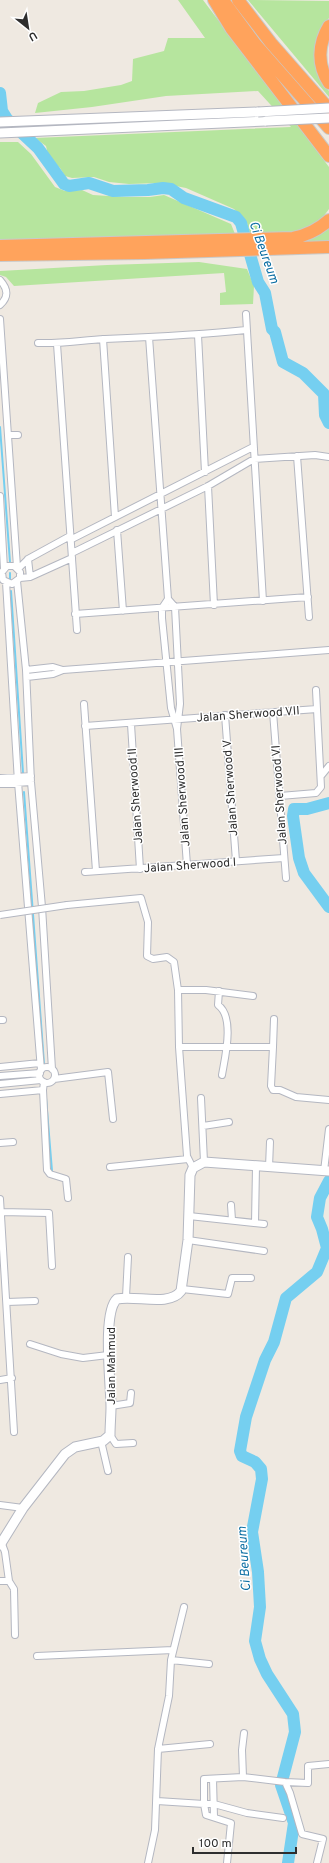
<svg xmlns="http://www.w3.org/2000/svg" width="329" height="1863" font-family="Overpass,sans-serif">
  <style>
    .green { fill: #b6e59e }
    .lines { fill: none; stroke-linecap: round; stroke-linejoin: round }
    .stream { stroke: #75cff0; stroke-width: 2 }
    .river { stroke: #75cff0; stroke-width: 12 }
    .street-casing { stroke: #b4b7c1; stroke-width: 8 }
    .secondary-casing { stroke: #b4b7c1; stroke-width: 11 }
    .highway-casing { stroke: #c9c9c9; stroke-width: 14 }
    .street { stroke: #fff; stroke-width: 6 }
    .secondary { stroke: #fff; stroke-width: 9 }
    .highway { stroke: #ffa35c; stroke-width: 12 }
    .street-bridge-casing { stroke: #b4b7c1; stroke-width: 8; stroke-linecap: butt }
    .secondary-bridge-casing { stroke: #b4b7c1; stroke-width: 11; stroke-linecap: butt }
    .street-bridge { stroke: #fff; stroke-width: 6 }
    .secondary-bridge { stroke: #fff; stroke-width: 9 }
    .labels { text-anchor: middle; stroke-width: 3; stroke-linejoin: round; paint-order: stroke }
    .street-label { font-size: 12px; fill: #2e2e2e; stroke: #fff }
    .water-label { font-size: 13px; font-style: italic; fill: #0d6fa3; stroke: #fff }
  </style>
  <rect width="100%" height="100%" fill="#efe9e1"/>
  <path class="green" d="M178,0H203L329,167V209L320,221L299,232L250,233L247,223L234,209L186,188L160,183L129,184L109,182L94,177L72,178L65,176L60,168L49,159L46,146L35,138L291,127L258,91L166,96L92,107L35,113L38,103L61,92L84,91L121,85L132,81L133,59L164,51L168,38H205Z
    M248,0L329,1V18L318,34L315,52L325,86L329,91V97Z
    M0,142H18L31,154L55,187L65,191L82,190L93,195L124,197H150L164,195L231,224L235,234L0,241Z
    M329,227V243L300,246L303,240L321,234Z
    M199,262L247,269L254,286L253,304L220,305V293L226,292L224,273L14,286L6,277L0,275V271L107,265Z"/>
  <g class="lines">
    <path class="stream" d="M0,427L10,562
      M10,573V580
      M11,591L23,773
      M24,792L44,1064
      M46,1098L52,1171"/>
    <path class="river" d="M0,93L2,111L7,119L38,148L64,184L69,186L89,183L113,191L148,190L163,188L171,189L184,198L236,217L241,223L258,282L265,293L272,329L275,332L283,362L303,373L324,394L325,415L329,423
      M329,803L307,809H294L293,816L299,858L304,873L329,907
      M288,1863L294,1823L281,1785L295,1732L293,1714L267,1674L260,1659L255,1641L260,1607L258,1572L252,1532L262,1479L261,1469L255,1462L242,1456L240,1451L246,1417L265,1360L274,1342L286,1298L317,1272L327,1248L322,1229L317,1217L320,1198L329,1181"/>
    <g class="street-casing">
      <path id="street" d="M0,280C8,289 9,297 0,305
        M246,314L263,601
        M0,319L17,567
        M198,335L205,472
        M149,337L168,599L175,607L180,704L177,729
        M103,339L115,517
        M38,343C61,344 83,340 105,339C153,337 199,335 246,330
        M57,344L77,630
        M8,435H18
        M297,456L309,617
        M208,486L214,605
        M0,496L4,569
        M117,530L123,611
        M70,540L253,447
        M72,553L208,486L254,459L315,455L329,457
        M28,559L30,577
        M18,569L28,559L70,536
        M20,578V572L14,566H7L2,572L3,580L12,584L20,578L30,577L72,558
        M17,581L26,670L31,782L42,907L52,1069
        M6,582L18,782L41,1070
        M168,599L162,608V618L171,708L177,729L187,865
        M75,614L308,597
        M26,670L53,667L63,670L53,674L27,677
        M63,670L329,650
        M84,704L96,871
        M273,712L286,878
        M225,715L236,861
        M131,724L140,869
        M85,726L317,709
        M321,776L329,766
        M0,778L31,776
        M0,784L31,782
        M280,796L316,793L321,787L316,690
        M85,872L284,858
        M67,905L141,898L148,922L147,956L153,959L167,957L174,962L178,990L179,1047L187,1156L193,1168
        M178,990H206L253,996
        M219,991L218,1005C235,1017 225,1057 222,1075
        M0,1020H3
        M179,1047H273L271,1086L273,1090H280L296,1097L329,1100
        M273,1047L274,1019
        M0,1067L40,1063
        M39 1075a8 8 0 1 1 16 0a8 8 0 1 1-16 0Z
        M0,1076L40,1073
        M54,1079L108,1072L113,1119
        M44,1082L43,1090L47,1170L50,1174L66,1179L68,1198
        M0,1084L41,1080
        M0,1094L43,1090
        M201,1098L204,1162
        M203,1126L229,1122
        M0,1143L13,1142
        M110,1167L188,1159
        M269,1167L270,1142
        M324,1171L329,1129
        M0,1199L14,1432
        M231,1205L232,1220
        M1,1212L49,1213L52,1266
        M189,1216L264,1224
        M255,1223L256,1166
        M188,1240L264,1251
        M182,1289L228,1294L232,1278H251
        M126,1297L128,1257
        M7,1302L35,1301
        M30,1344L61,1354L83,1358L108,1355
        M0,1380L12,1378
        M111,1406L130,1403L131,1393
        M110,1435L116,1444L133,1443
        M101,1441L108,1471
        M0,1505L23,1508
        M2,1544L5,1552L9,1581L14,1589L15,1635
        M0,1581H9
        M37,1656L173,1650
        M171,1660L209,1664
        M158,1749L210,1744
        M243,1777L242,1750L244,1733
        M213,1779L214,1817
        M285,1782L290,1793L302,1834L323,1839L317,1863
        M157,1801L204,1804V1779L243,1777L285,1782L308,1783V1766L329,1764
        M148,1863L155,1830L158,1749L169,1696L171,1660L184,1607
        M227,1863L231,1823L206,1815L204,1804H214L247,1813L283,1818"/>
    </g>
    <g class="secondary-casing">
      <path id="secondary" d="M0,122L258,112
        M0,133L266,121
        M0,1545L23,1508L65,1454L75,1447L103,1441L110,1435C110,1425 111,1416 111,1407C111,1386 102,1312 117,1299C136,1295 169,1307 181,1291L188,1240L190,1175L193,1168L204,1162L329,1171"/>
    </g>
    <g class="highway-casing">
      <path id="highway" d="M214,0L231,28L329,156
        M238,0L271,43L329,109
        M225,3L256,45L329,128
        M329,26C318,44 317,65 329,83
        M0,246L293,238C308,235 318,230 329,220
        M0,255L145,253L329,247"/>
    </g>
    <use href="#street" class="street"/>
    <use href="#secondary" class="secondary"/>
    <use href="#highway" class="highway"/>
    <g class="street-bridge-casing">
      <path id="street-bridge" d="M0,915L67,905"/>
    </g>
    <g class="secondary-bridge-casing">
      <path id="secondary-bridge" d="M258,112L329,108
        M266,121L329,118"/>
    </g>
    <use href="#street-bridge" class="street-bridge"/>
    <use href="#secondary-bridge" class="secondary-bridge"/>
  </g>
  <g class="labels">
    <g class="street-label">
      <text transform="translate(248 714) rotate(-4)" y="4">Jalan Sherwood VII</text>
      <text transform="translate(230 788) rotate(-94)" y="4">Jalan Sherwood V</text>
      <text transform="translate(279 795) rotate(-94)" y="4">Jalan Sherwood VI</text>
      <text transform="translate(135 796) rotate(-94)" y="4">Jalan Sherwood II</text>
      <text transform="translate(182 797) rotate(-94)" y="4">Jalan Sherwood III</text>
      <text transform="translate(190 865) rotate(-4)" y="4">Jalan Sherwood I</text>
      <text transform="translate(111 1366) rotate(-90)" y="4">Jalan Mahmud</text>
    </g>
    <g class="water-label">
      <text transform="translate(265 252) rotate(70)" y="5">Ci Beureum</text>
      <text transform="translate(243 1559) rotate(-94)" y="5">Ci Beureum</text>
    </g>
  </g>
  <g transform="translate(28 28) rotate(150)" stroke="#ffffff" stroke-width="3" paint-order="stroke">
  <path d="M0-3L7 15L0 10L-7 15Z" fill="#2e2e2e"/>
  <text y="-6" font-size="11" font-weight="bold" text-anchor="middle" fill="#2e2e2e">U</text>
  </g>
  <path d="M193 1847v6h103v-6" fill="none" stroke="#2e2e2e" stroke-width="2"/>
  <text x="199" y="1847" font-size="12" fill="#2e2e2e" stroke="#ffffff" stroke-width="3" paint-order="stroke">100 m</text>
</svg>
